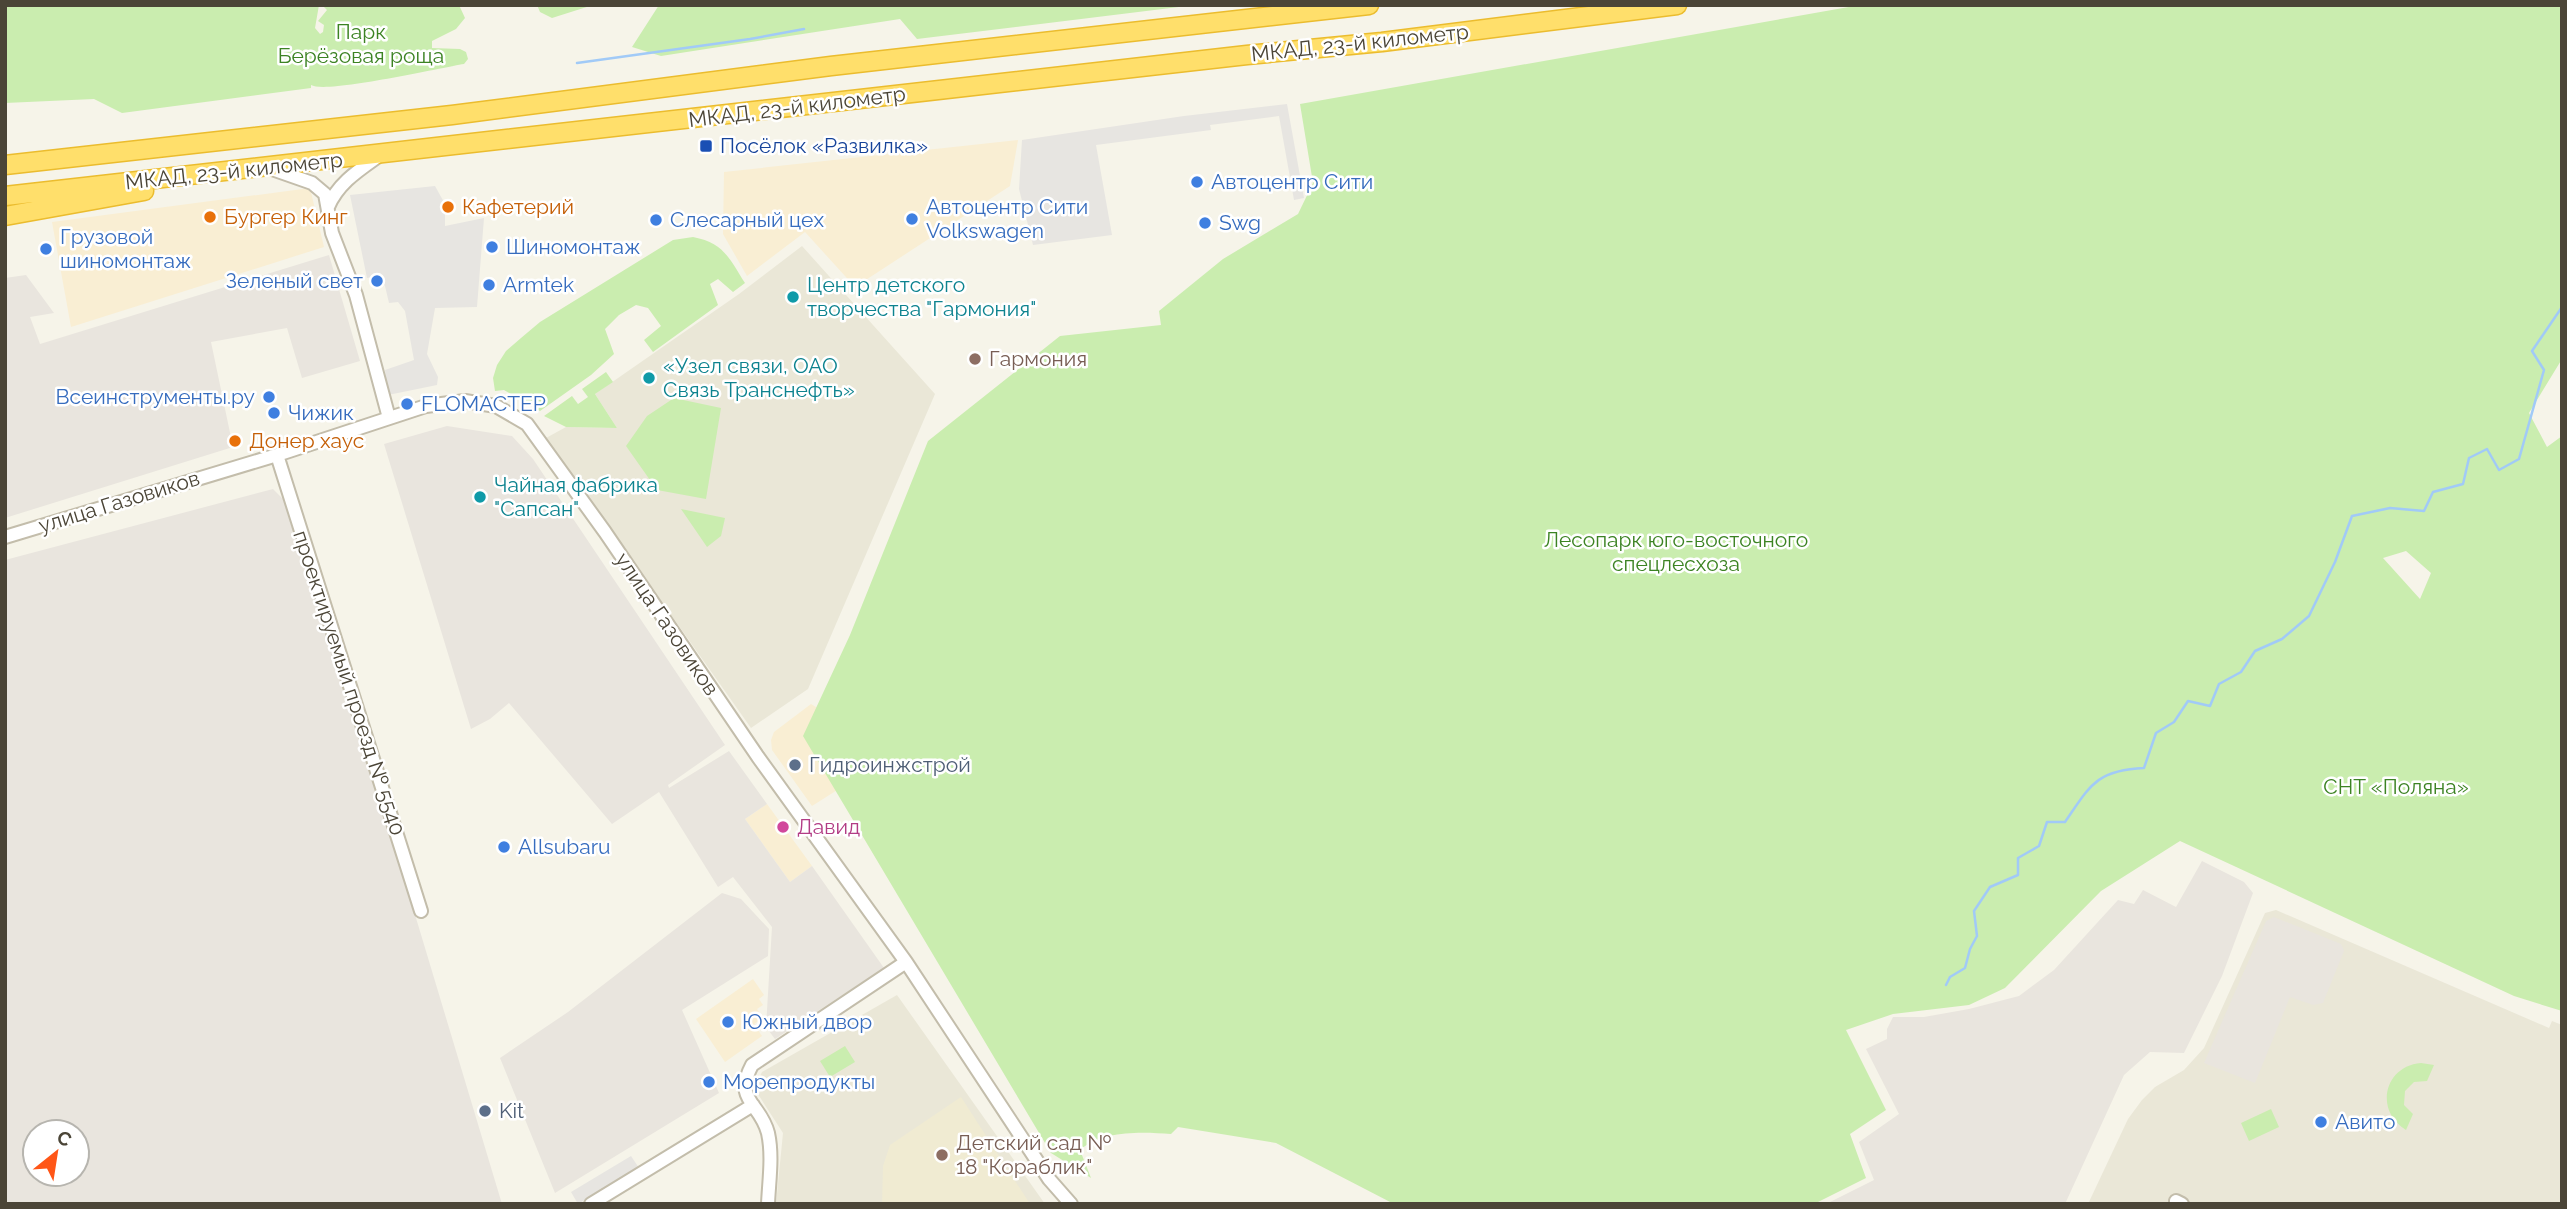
<svg xmlns="http://www.w3.org/2000/svg" width="2567" height="1209" font-family="Raleway,sans-serif">
  <style>
    .residential { fill: #eae7d7 }
    .commercial { fill: #f9eed3 }
    .industrial { fill: #e9e5de; fill-rule: evenodd }
    .education { fill: #f0ebd2 }
    .green { fill: #caedaf; fill-rule: evenodd }
    .parking { fill: #e7e5e1 }
    .lines { fill: none; stroke-linecap: round; stroke-linejoin: round }
    .stream { stroke: #a1caf7; stroke-width: 2.5 }
    .minor-casing { stroke: #c3bdab; stroke-width: 16 }
    .highway-casing { stroke: #ebbc2e; stroke-width: 21 }
    .minor { stroke: #fff; stroke-width: 12 }
    .highway { stroke: #ffdf6b; stroke-width: 18 }
    .transit-dot { fill: #1a4fb4; stroke: #fff; stroke-width: 2.5 }
    .shop-dot { fill: #3f7fe0; stroke: #fff; stroke-width: 2.5 }
    .food-dot { fill: #e8710a; stroke: #fff; stroke-width: 2.5 }
    .culture-dot { fill: #0f9aa8; stroke: #fff; stroke-width: 2.5 }
    .education-dot { fill: #8d6e63; stroke: #fff; stroke-width: 2.5 }
    .service-dot { fill: #5c6f8a; stroke: #fff; stroke-width: 2.5 }
    .hotel-dot { fill: #d1479c; stroke: #fff; stroke-width: 2.5 }
    .labels { text-anchor: middle; stroke-width: 5; stroke-linejoin: round; paint-order: stroke }
    .park-label { font-size: 21px; fill: #3c8323; stroke: #fff }
    .street-label { font-size: 21px; fill: #4b4537; stroke: #fff }
    .transit-label { font-size: 21px; fill: #164399; stroke: #fff; text-anchor: start }
    .shop-label { font-size: 21px; fill: #366cbe; stroke: #fff; text-anchor: start }
    .food-label { font-size: 21px; fill: #c56008; stroke: #fff; text-anchor: start }
    .culture-label { font-size: 21px; fill: #0d838f; stroke: #fff; text-anchor: start }
    .education-label { font-size: 21px; fill: #785e54; stroke: #fff; text-anchor: start }
    .service-label { font-size: 21px; fill: #4e5e75; stroke: #fff; text-anchor: start }
    .hotel-label { font-size: 21px; fill: #b23c85; stroke: #fff; text-anchor: start }
  </style>
  <rect width="100%" height="100%" fill="#f6f4e9"/>
  <path class="residential" d="M802,246L935,394L808,689L751,728L546,438L566,427L617,428L595,394L739,294Z
    M2276,910L2549,1028L2552,1021L2562,1025V1204H2088L2128,1119L2142,1100L2155,1087L2184,1070L2204,1048L2265,913Z
    M897,995L1045,1204H776L783,1133L754,1088L762,1072Z"/>
  <path class="commercial" d="M1018,140L1010,186L855,287L805,232L747,276L723,234L724,172Z
    M310,188L324,247L71,327L52,222Z
    M811,704L829,715L842,787L812,806L772,750L771,740L774,732Z
    M767,804L812,866L790,882L745,819Z
    M753,979L764,995L759,999L763,1005L757,1009L763,1018L754,1024L762,1036L725,1062L696,1019Z"/>
  <path class="industrial" d="M329,255L360,361L302,378L287,328L211,342L233,447L5,518V278L26,275L54,313L30,317L40,344Z
    M447,426L512,436L533,459L725,745L668,785L669,788L729,751L767,804L745,819L790,882L812,866L884,968L775,1039L766,1027L772,927L733,877L718,887L659,792L612,824L509,703L490,719L471,729L384,444Z
    M273,489L283,499L413,908L502,1204H5V560ZM77,1132V1174H35V1132Z
    M2202,861L2244,882L2253,893L2222,976L2184,1053L2150,1052L2124,1075L2065,1204H1826L1874,1180L1859,1142L1899,1114L1866,1049L1887,1039V1029L1893,1017H1924L1969,1009L2019,996L2054,970L2118,900L2134,904L2143,890L2176,907Z
    M722,893L741,899L769,929L768,956L682,1010L719,1093L555,1193L500,1058L568,1012Z
    M2274,917L2341,944L2344,951L2323,1003L2313,1005L2290,997L2255,1083L2204,1063L2266,921Z"/>
  <path class="education" d="M961,1097L1030,1204H882L883,1166L890,1145Z"/>
  <path class="green" d="M5,5H319L315,28L320,34L323,32L324,25L318,21L327,10L322,5H459L465,18L456,29L432,41V48L460,49L466,52L468,59L464,64C439,68 326,94 311,85V88L122,113L94,99L5,103Z
    M537,5H593L552,18L540,12Z
    M659,5H1195L917,39L900,19L661,56L632,47Z
    M1860,5H2562V359L2529,413L2547,447L2562,436V1011L2514,996L2180,841L2101,891L2005,988L1969,1005L1893,1014L1846,1030L1886,1110L1850,1134L1866,1178L1814,1204H1394L1276,1143L1178,1127L1171,1134C1142,1132 1103,1130 1080,1150L1091,1178L1051,1153L803,736L850,635L928,441L1060,336L1161,325L1159,311L1223,259L1298,214L1313,183L1300,104ZM2406,551L2431,573L2420,599L2383,558Z
    M693,237C724,243 729,258 745,283L733,292L718,279L710,284L718,305L653,352L644,340L661,326L648,308L636,305L619,315L605,329L614,354L591,375L540,411L504,390L495,391L493,378L497,365L506,351L521,338L540,322L673,240Z
    M606,372L613,382L595,394L617,428L566,427L544,416L572,396L578,404L588,397L582,389Z
    M674,398L721,408L706,499L657,490L626,446L647,416Z
    M681,509L725,518L721,536L707,547Z
    M845,1046L855,1062L830,1077L820,1061Z
    M2421,1063L2434,1065L2427,1081L2414,1082L2405,1091L2404,1105L2413,1114L2406,1130C2374,1111 2384,1066 2421,1063Z
    M2271,1109L2279,1127L2249,1141L2241,1123Z"/>
  <path class="parking" d="M1287,104L1304,198L1294,200L1279,116L1210,125L1211,130L1096,145L1112,235L1033,245L1019,189L1022,140L1184,116Z
    M435,186L445,204V226L484,218L477,307L435,308L427,354L438,377L437,385L388,395L385,370L414,360L405,311L398,302L389,303L385,286L379,276L367,278L350,195Z
    M631,1156L639,1168L578,1204L571,1192Z"/>
  <g class="lines">
    <path class="stream" d="M577,63L750,39L804,29
      M1946,985L1950,977L1965,968L1970,949L1977,936L1974,911L1990,887L2018,875V858L2039,846L2047,822H2065C2090,786 2096,770 2144,768L2156,733L2174,722L2188,701L2210,706L2219,684L2241,672L2255,651L2282,639L2309,616L2335,562L2352,516L2390,508L2424,511L2433,492L2463,484L2469,458L2487,449L2499,470L2519,459L2544,370L2532,351L2562,307"/>
    <g class="minor-casing">
      <path id="minor" d="M272,169L312,183L325,194L332,233L356,295L389,418
        M328,207C338,183 359,170 380,155
        M277,455L421,911
        M5,537L277,455L426,406L465,401L496,406L527,424L605,532L758,757L906,962L1049,1179L1071,1204
        M2176,1201L2182,1204
        M591,1204L753,1105
        M768,1204C769,1181 773,1156 768,1133C760,1102 733,1101 752,1065L906,962"/>
    </g>
    <g class="highway-casing">
      <path id="highway" d="M5,165L452,115L831,66L1369,5
        M5,196L1247,55L1382,42L1677,5
        M5,216L144,191"/>
    </g>
    <use href="#minor" class="minor"/>
    <use href="#highway" class="highway"/>
  </g>
  <rect class="transit-dot" x="699" y="139" width="14" height="14" rx="3.5"/>
  <g class="shop-dot">
    <circle cx="1197" cy="182" r="7"/>
    <circle cx="912" cy="219" r="7"/>
    <circle cx="656" cy="220" r="7"/>
    <circle cx="1205" cy="223" r="7"/>
    <circle cx="492" cy="247" r="7"/>
    <circle cx="46" cy="249" r="7"/>
    <circle cx="377" cy="281" r="7"/>
    <circle cx="489" cy="285" r="7"/>
    <circle cx="269" cy="397" r="7"/>
    <circle cx="407" cy="404" r="7"/>
    <circle cx="274" cy="413" r="7"/>
    <circle cx="504" cy="847" r="7"/>
    <circle cx="728" cy="1022" r="7"/>
    <circle cx="709" cy="1082" r="7"/>
    <circle cx="2321" cy="1122" r="7"/>
  </g>
  <g class="food-dot">
    <circle cx="448" cy="207" r="7"/>
    <circle cx="210" cy="217" r="7"/>
    <circle cx="235" cy="441" r="7"/>
  </g>
  <g class="culture-dot">
    <circle cx="793" cy="297" r="7"/>
    <circle cx="649" cy="378" r="7"/>
    <circle cx="480" cy="497" r="7"/>
  </g>
  <g class="education-dot">
    <circle cx="975" cy="359" r="7"/>
    <circle cx="942" cy="1155" r="7"/>
  </g>
  <g class="service-dot">
    <circle cx="795" cy="765" r="7"/>
    <circle cx="485" cy="1111" r="7"/>
  </g>
  <circle class="hotel-dot" cx="783" cy="827" r="7"/>
  <g class="labels">
    <g class="park-label">
      <text x="361" y="39">Парк<tspan x="361" dy="24">Берёзовая роща</tspan></text>
      <text x="1676" y="547">Лесопарк юго-восточного<tspan x="1676" dy="24">спецлесхоза</tspan></text>
      <text x="2396" y="794">СНТ «Поляна»</text>
    </g>
    <g class="street-label">
      <text transform="translate(1360 43) rotate(-6)" y="7">МКАД, 23-й километр</text>
      <text transform="translate(797 107) rotate(-7)" y="7">МКАД, 23-й километр</text>
      <text transform="translate(234 171) rotate(-6)" y="7">МКАД, 23-й километр</text>
      <text transform="translate(119 502) rotate(-17)" y="7">улица Газовиков</text>
      <text transform="translate(667 624) rotate(56)" y="7">улица Газовиков</text>
      <text transform="translate(349 683) rotate(72)" y="7">проектируемый проезд № 5540</text>
    </g>
    <g class="transit-label">
      <text x="720" y="153">Посёлок «Развилка»</text>
    </g>
    <g class="shop-label">
      <text x="1211" y="189">Автоцентр Сити</text>
      <text x="926" y="214">Автоцентр Сити<tspan x="926" dy="24">Volkswagen</tspan></text>
      <text x="670" y="227">Слесарный цех</text>
      <text x="1219" y="230">Swg</text>
      <text x="60" y="244">Грузовой<tspan x="60" dy="24">шиномонтаж</tspan></text>
      <text x="506" y="254">Шиномонтаж</text>
      <text x="363" y="288" text-anchor="end">Зеленый свет</text>
      <text x="503" y="292">Armtek</text>
      <text x="255" y="404" text-anchor="end">Всеинструменты.ру</text>
      <text x="421" y="411">FLOМАСТЕР</text>
      <text x="288" y="420">Чижик</text>
      <text x="518" y="854">Allsubaru</text>
      <text x="742" y="1029">Южный двор</text>
      <text x="723" y="1089">Морепродукты</text>
      <text x="2335" y="1129">Авито</text>
    </g>
    <g class="food-label">
      <text x="462" y="214">Кафетерий</text>
      <text x="224" y="224">Бургер Кинг</text>
      <text x="249" y="448">Донер хаус</text>
    </g>
    <g class="culture-label">
      <text x="807" y="292">Центр детского<tspan x="807" dy="24">творчества "Гармония"</tspan></text>
      <text x="663" y="373">«Узел связи, ОАО<tspan x="663" dy="24">Связь Транснефть»</tspan></text>
      <text x="494" y="492">Чайная фабрика<tspan x="494" dy="24">"Сапсан"</tspan></text>
    </g>
    <g class="education-label">
      <text x="989" y="366">Гармония</text>
      <text x="956" y="1150">Детский сад №<tspan x="956" dy="24">18 "Кораблик"</tspan></text>
    </g>
    <g class="service-label">
      <text x="809" y="772">Гидроинжстрой</text>
      <text x="499" y="1118">Kit</text>
    </g>
    <g class="hotel-label">
      <text x="797" y="834">Давид</text>
    </g>
  </g>
  <rect width="2567" height="1209" fill="none" stroke="#4b4537" stroke-width="14"/>
  <g transform="translate(56 1153) rotate(30)"><circle r="33" fill="#ffffff" stroke="#b7b5af" stroke-width="2"/>
  <path d="M0-5L12 26L0 18L-12 26Z" fill="#ff5617"/>
  <text y="-10" font-size="19" font-weight="bold" text-anchor="middle" fill="#4b4537">С</text>
  </g>
</svg>
